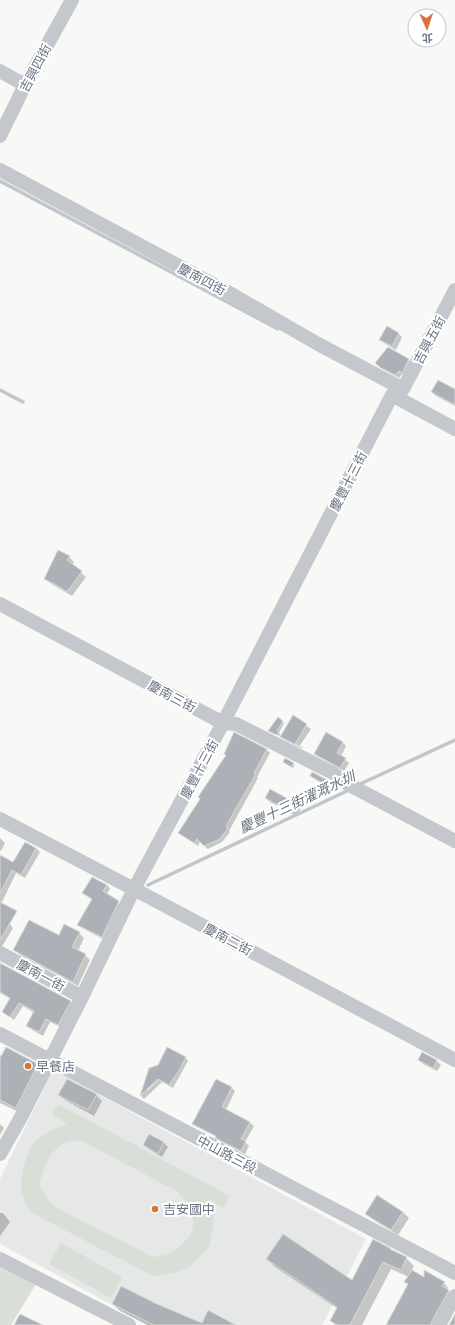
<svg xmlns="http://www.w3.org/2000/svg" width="455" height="1325" font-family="'Nunito Sans','Noto Sans TC',sans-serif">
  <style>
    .built { fill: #e6e7e7 }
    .green { fill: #d9dfd7; fill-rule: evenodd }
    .shadow { fill: #0003; fill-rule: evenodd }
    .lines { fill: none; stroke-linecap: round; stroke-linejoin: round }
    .stream { stroke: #bfc6cc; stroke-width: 3.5 }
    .building { fill: #acb1b8; stroke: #dadad8 }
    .minor { stroke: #c4c7cb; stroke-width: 14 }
    .poi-dot { fill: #d77238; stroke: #fff; stroke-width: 1.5 }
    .labels { text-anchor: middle; stroke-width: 4; stroke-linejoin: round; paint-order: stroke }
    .street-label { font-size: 13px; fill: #6a7585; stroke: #fff }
    .poi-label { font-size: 13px; fill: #6a7585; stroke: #fff; text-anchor: start }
    .water-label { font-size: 14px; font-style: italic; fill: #667580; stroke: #fff }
  </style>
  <rect width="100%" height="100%" fill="#f8f8f6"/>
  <path class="built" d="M53,1070L366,1239L322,1325H149L0,1244V1179Z"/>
  <path class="green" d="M58,1104L230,1196L223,1208L208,1200L213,1216V1229L209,1247L200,1257L189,1267L175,1273L153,1276L32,1213C29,1208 25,1203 23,1197C18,1184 25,1155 33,1144C41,1134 56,1128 67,1124L52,1114ZM82,1141L178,1192L190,1208L194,1222L190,1236L178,1248L167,1255L153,1257L53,1206L39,1186C43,1169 48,1153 64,1143C68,1140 77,1141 82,1141Z
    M61,1243L122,1277L111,1298L49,1264Z
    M0,1267L36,1284L11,1325H0Z"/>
  <path class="shadow" d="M399,334L402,337L396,350L384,343L381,340Z
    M408,360L412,363L405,376L402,374L399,378L386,371L380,366Z
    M455,390V406L436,396L432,392Z
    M69,557L74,562L72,565L86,577L72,596L50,583L45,578Z
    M293,717L311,729L299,747L302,749L285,740L280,735L279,736L271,732L282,721L284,723L279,733L281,736Z
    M234,734L267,750L270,753L257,777L258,778L229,831L230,832L222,842L208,849L200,842L198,846L180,833L227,756Z
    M343,743L346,746L341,756L349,763L344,771L319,757L315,754Z
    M285,760L295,765L293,768L285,763Z
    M312,773L331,783L335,787L333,790L315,779L311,776Z
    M270,791L297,805L301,808L296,816L270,802L266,798Z
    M0,838L5,843L1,851H0Z
    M36,848L40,852L25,878L16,873L0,906V856L13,864Z
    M107,885L110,889L106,895L122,906L105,940L82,928L78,925L93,900L87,896Z
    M0,920L10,924L13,928L0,950Z
    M79,933L84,938L78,951L85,955L90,960L78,986L20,955L15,950L60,936Z
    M0,964L70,1001L74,1005L63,1028L50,1022L43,1036L32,1030L28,1026L34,1013L23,1006L14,1020L3,1012L11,999L0,993Z
    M6,1048L38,1065L45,1072L23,1114L0,1103V1055L2,1056Z
    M422,1053L437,1061L441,1065L437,1071L423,1064L419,1060Z
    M185,1057L188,1061L173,1088L162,1082L144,1099L141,1096L150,1069ZM161,1075L162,1076L147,1091V1088Z
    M231,1087L235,1091L226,1110L250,1123L254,1126L245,1142L249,1146L245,1154L220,1141L217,1137L197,1127L194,1123Z
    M59,1095H96L102,1101L94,1116L65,1100Z
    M0,1124L4,1128L0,1135Z
    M150,1135L164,1143L168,1147L162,1157L148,1149L144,1145Z
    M378,1196L403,1212L409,1218L398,1235L372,1219L366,1214Z
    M0,1213H3L10,1222L0,1236Z
    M373,1241L406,1258L414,1266L411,1271L424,1279L425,1272L444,1283L448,1288L447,1290L453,1295L436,1325H387L409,1285L406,1282L409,1277L391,1269L362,1325H335L331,1321L338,1309L275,1267L267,1259L352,1281Z
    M113,1304L203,1324L234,1325H147L120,1311Z"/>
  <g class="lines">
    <path class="stream" d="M0,181L278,329
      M0,390L23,402
      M358,785L455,740
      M148,885L349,790"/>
  </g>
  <path class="building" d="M387,326L399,333L392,346L379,340Z
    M388,347L409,359L402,373L399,371L395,375L381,368L375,363Z
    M438,380L455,389V405L431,392Z
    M58,550L70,556L67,560L82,571L67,592L58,586L44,579Z
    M293,715L307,724L295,744L303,748L280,737Z
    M278,717L283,721L277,731L279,732L277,735L268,731Z
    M234,732L267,749L254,773L256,774L236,808L226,827L228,828L220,839L204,846L197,839L194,843L178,833L200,799L198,797L226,755L224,754Z
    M326,732L343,742L337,753L346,758L340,768L314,754Z
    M285,758L294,763L291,767L283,762Z
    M312,772L331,782L329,787L310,776Z
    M270,789L297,804L292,813L265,798Z
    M25,842L36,848L21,875L12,870L0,893V855L13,862Z
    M92,877L107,885L103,891L119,901L102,937L77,925L92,899L82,893Z
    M0,902L17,911L16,913L0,940Z
    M29,920L59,935L64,924L80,932L72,947L86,954L73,982L13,950Z
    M0,963L71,1001L58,1025L46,1019L39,1032L26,1026L34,1011L19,1003L10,1017L2,1012L10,998L0,992Z
    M6,1047L38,1064L16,1108L0,1100V1058Z
    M167,1047L186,1057L178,1072L169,1085L158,1079L140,1096L149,1068L158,1065Z
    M422,1052L437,1060L433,1068L418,1060Z
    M67,1079L97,1094L88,1110L58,1095Z
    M216,1079L232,1087L222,1107L250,1122L241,1139L246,1141L241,1151L215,1138L216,1136L192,1124Z
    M149,1134L164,1142L158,1154L143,1145Z
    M377,1195L403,1212L391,1230L365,1214Z
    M283,1234L352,1280L373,1239L390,1248V1249L407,1257L401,1270L383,1262L350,1325H338L330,1321L337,1307L266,1259Z
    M412,1270L424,1277V1270L445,1282L442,1286L449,1290L432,1321L431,1325H386L408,1284L404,1282Z
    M121,1286L157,1304L202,1323L208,1310L236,1325H153L112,1304Z
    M20,1314L43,1325H14Z
    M455,1314V1325H449Z"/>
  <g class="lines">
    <path class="minor" d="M0,71L25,85
      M0,136L25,85L72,0
      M0,170L233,295L318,344L403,389
      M403,389L455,290
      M392,395L455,429
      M0,604L223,723L236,724L333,773L346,783L455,841
      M0,819L134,889L455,1060
      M0,953L82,997
      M0,1034L455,1273
      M0,1154L20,1119L82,997L134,889L223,723L392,395L403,389
      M0,1259L129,1325
      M439,1325L455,1296"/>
  </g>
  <g class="poi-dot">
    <circle cx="28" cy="1066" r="4"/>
    <circle cx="155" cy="1209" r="4"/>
  </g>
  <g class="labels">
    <g class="street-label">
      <text transform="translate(35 68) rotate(-62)" y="5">吉興四街</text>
      <text transform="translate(202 279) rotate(28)" y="5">慶南四街</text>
      <text transform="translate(429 340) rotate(-62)" y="5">吉興五街</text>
      <text transform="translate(348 481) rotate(-63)" y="5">慶豐十三街</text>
      <text transform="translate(172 696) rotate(28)" y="5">慶南三街</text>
      <text transform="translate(199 769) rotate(-62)" y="5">慶豐十三街</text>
      <text transform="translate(228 939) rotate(28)" y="5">慶南二街</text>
      <text transform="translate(41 975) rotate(28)" y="5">慶南一街</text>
      <text transform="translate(227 1154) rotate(28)" y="5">中山路三段</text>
    </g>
    <g class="poi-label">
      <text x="36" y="1071">早餐店</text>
      <text x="163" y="1214">吉安國中</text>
    </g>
    <g class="water-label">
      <text transform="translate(297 802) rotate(-25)" y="5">慶豐十三街灌溉水圳</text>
    </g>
  </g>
  <g transform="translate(427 28) rotate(177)"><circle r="19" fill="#ffffff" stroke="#c3c8ce"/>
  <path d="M0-3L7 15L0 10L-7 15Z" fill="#d77238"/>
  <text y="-6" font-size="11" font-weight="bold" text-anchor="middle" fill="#6a7585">北</text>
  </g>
</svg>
